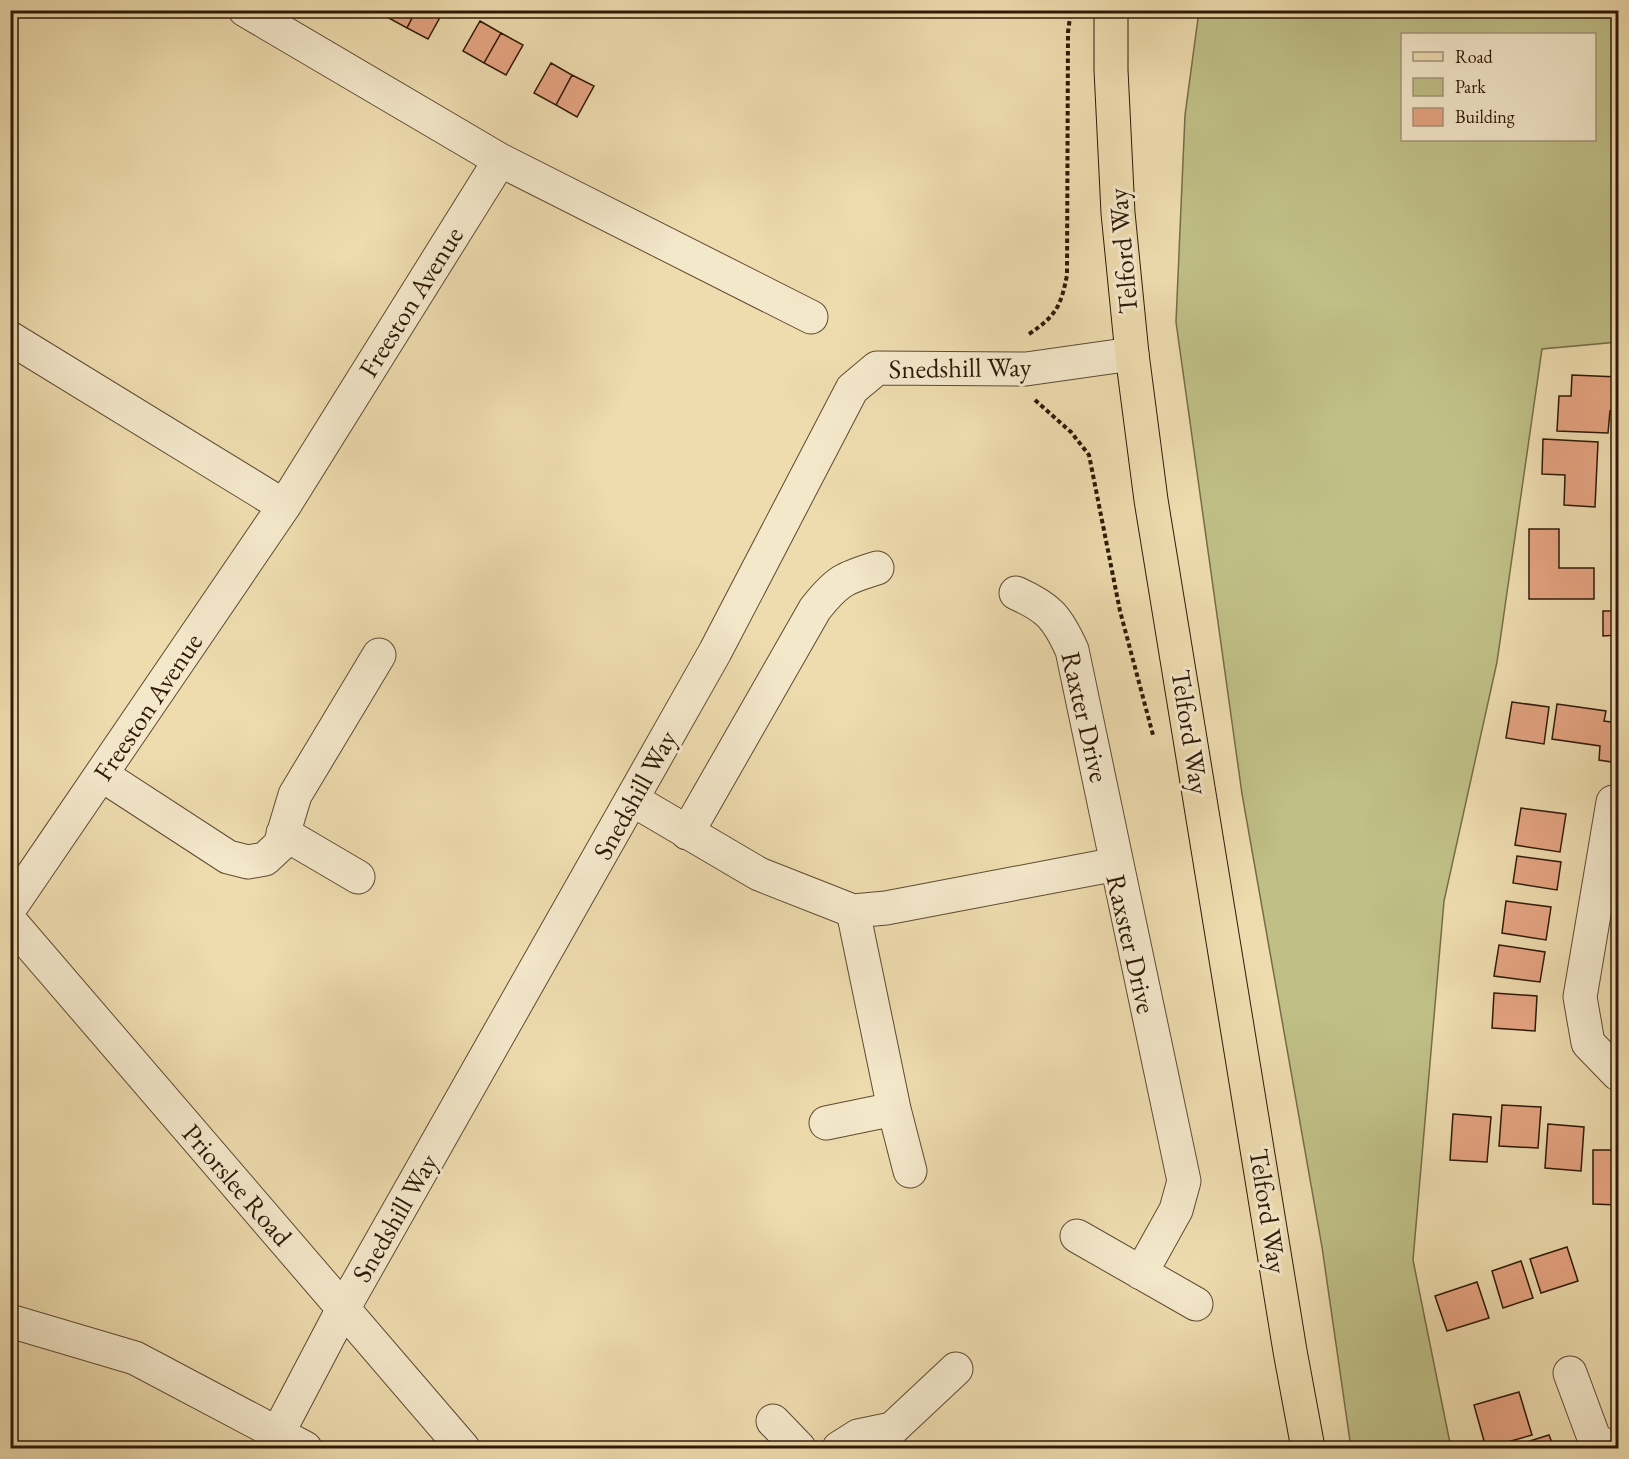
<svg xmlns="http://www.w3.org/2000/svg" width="1629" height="1459" font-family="'EB Garamond',serif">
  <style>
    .green { fill: #bfbf86; stroke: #776c47; stroke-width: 1.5; fill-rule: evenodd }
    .building { fill: #e6a482; stroke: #2f1908; stroke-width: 1.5 }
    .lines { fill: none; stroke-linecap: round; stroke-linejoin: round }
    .minor-casing { stroke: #5f4a32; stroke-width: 35 }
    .major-casing { stroke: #2f1908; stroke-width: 35 }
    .path { stroke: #2f1908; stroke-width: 4; stroke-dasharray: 4.5 3; stroke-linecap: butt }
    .minor { stroke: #f4e8cb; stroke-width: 33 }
    .major { stroke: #eedcaf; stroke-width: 33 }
    .labels { text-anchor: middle; stroke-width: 6; stroke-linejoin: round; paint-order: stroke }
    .street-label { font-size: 27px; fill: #2f1908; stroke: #f4e8cb }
  </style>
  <rect width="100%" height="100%" fill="#eedcaf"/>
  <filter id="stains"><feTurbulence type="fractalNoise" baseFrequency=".00333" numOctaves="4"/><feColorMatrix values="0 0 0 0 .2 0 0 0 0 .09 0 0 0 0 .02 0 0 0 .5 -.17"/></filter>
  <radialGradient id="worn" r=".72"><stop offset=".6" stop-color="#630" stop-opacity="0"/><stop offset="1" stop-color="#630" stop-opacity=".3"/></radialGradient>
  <path class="green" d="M1199,11H1618V342L1542,349L1497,662L1444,901L1413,1260L1451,1448H1351L1322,1247L1242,794L1176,322L1185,115ZM1402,34H1594V140H1402Z"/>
  <path class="building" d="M388,10H416L407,28L385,16Z
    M416,10H444L428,39L407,28Z
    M480,21L501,33L484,63L463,51Z
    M501,33L523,45L506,75L484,63Z
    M551,63L572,75L556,105L534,93Z
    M572,75L594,86L577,117L556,105Z
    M1572,375L1618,377V411H1610L1608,433L1557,431L1559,396H1571Z
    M1543,439L1598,442L1595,507L1564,505L1565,475L1542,474Z
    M1529,529H1559V568H1594V599H1529Z
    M1603,611H1618V635L1603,636Z
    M1512,702L1549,707L1544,744L1506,738Z
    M1557,704L1606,711L1604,721L1618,723V763L1599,760L1600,746L1552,739Z
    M1521,808L1566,814L1560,852L1515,845Z
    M1517,856L1561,862L1557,890L1513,883Z
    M1506,901L1551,907L1546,940L1502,933Z
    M1499,945L1545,952L1540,982L1494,976Z
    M1494,993L1537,996L1535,1031L1492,1028Z
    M1502,1105L1541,1107L1538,1148L1499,1146Z
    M1453,1114L1491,1117L1487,1162L1450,1160Z
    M1548,1124L1584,1127L1581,1171L1545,1168Z
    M1593,1150H1618V1205L1593,1204Z
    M1567,1247L1578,1281L1541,1293L1530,1259Z
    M1521,1261L1533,1298L1503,1308L1492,1271Z
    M1477,1282L1489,1318L1447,1331L1435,1296Z
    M1519,1392L1532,1435L1486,1448L1474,1405Z
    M1549,1435L1554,1448H1507Z"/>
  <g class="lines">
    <g class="minor-casing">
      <path id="minor" d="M245,10L500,160L811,317
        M10,338L284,506
        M1016,593C1049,608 1057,617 1072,650L1117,864
        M102,775L228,857L248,862L265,859L280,845L295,795L379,655
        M633,800L759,874L853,911L886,908L1117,864L1184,1181L1176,1210L1141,1273
        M1613,802L1580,997L1588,1043L1618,1074
        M283,833L358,877
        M687,833L815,609C837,581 844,578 877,568
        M10,908L284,506L500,160
        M853,911L894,1109L910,1171
        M10,921L463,1448
        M826,1123L894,1109
        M1077,1236L1196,1304
        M10,1321L135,1358L305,1448
        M1570,1373L1594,1438L1608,1448
        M773,1421L799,1448
        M270,1448L343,1309L715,652L852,389L877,368L1026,369L1132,354
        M839,1448L858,1436L892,1429L956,1369"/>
    </g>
    <g class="major-casing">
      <path id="major" d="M1111,10V70L1118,213L1132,354L1151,500L1290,1351L1308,1448"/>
    </g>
    <path class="path" d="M1029,334C1056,316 1061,306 1067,275L1068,32L1071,10
      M1035,400L1071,432L1089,455L1120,611L1153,735"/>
    <use href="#minor" class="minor"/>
    <use href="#major" class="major"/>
  </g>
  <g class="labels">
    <g class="street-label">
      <text transform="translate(1123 251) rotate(-95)" y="9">Telford Way</text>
      <text transform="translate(411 302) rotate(-58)" y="9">Freeston Avenue</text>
      <text transform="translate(960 368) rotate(-1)" y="9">Snedshill Way</text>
      <text transform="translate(148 707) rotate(-56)" y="9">Freeston Avenue</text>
      <text transform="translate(1085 717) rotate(77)" y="9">Raxter Drive</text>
      <text transform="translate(1190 732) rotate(81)" y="9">Telford Way</text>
      <text transform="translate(635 795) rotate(-61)" y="9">Snedshill Way</text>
      <text transform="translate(1131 944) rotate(77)" y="9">Raxster Drive</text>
      <text transform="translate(237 1185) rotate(49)" y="9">Priorslee Road</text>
      <text transform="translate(1268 1211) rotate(81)" y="9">Telford Way</text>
      <text transform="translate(395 1218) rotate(-60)" y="9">Snedshill Way</text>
    </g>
  </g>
  <rect width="1629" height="1459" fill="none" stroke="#eedcaf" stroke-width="36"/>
  <rect x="12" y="12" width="1605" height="1435" fill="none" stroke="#2f1908" stroke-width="3"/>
  <rect x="18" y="18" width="1593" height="1423" fill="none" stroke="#2f1908" stroke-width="1.5"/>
  <rect x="1401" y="33" width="195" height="108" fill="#f4e8cb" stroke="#a5957d" stroke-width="1.5"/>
  <rect x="1413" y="52" width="30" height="9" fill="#eedcaf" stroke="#a5957d" stroke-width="1.5"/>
  <text x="1455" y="63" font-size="18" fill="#2f1908">Road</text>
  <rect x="1413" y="78" width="30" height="18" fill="#bfbf86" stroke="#a5957d" stroke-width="1.5"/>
  <text x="1455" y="93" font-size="18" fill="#2f1908">Park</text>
  <rect x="1413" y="108" width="30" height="18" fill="#e6a482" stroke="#a5957d" stroke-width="1.5"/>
  <text x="1455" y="123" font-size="18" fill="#2f1908">Building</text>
  <rect width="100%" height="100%" filter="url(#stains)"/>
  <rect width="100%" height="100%" fill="url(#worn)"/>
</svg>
